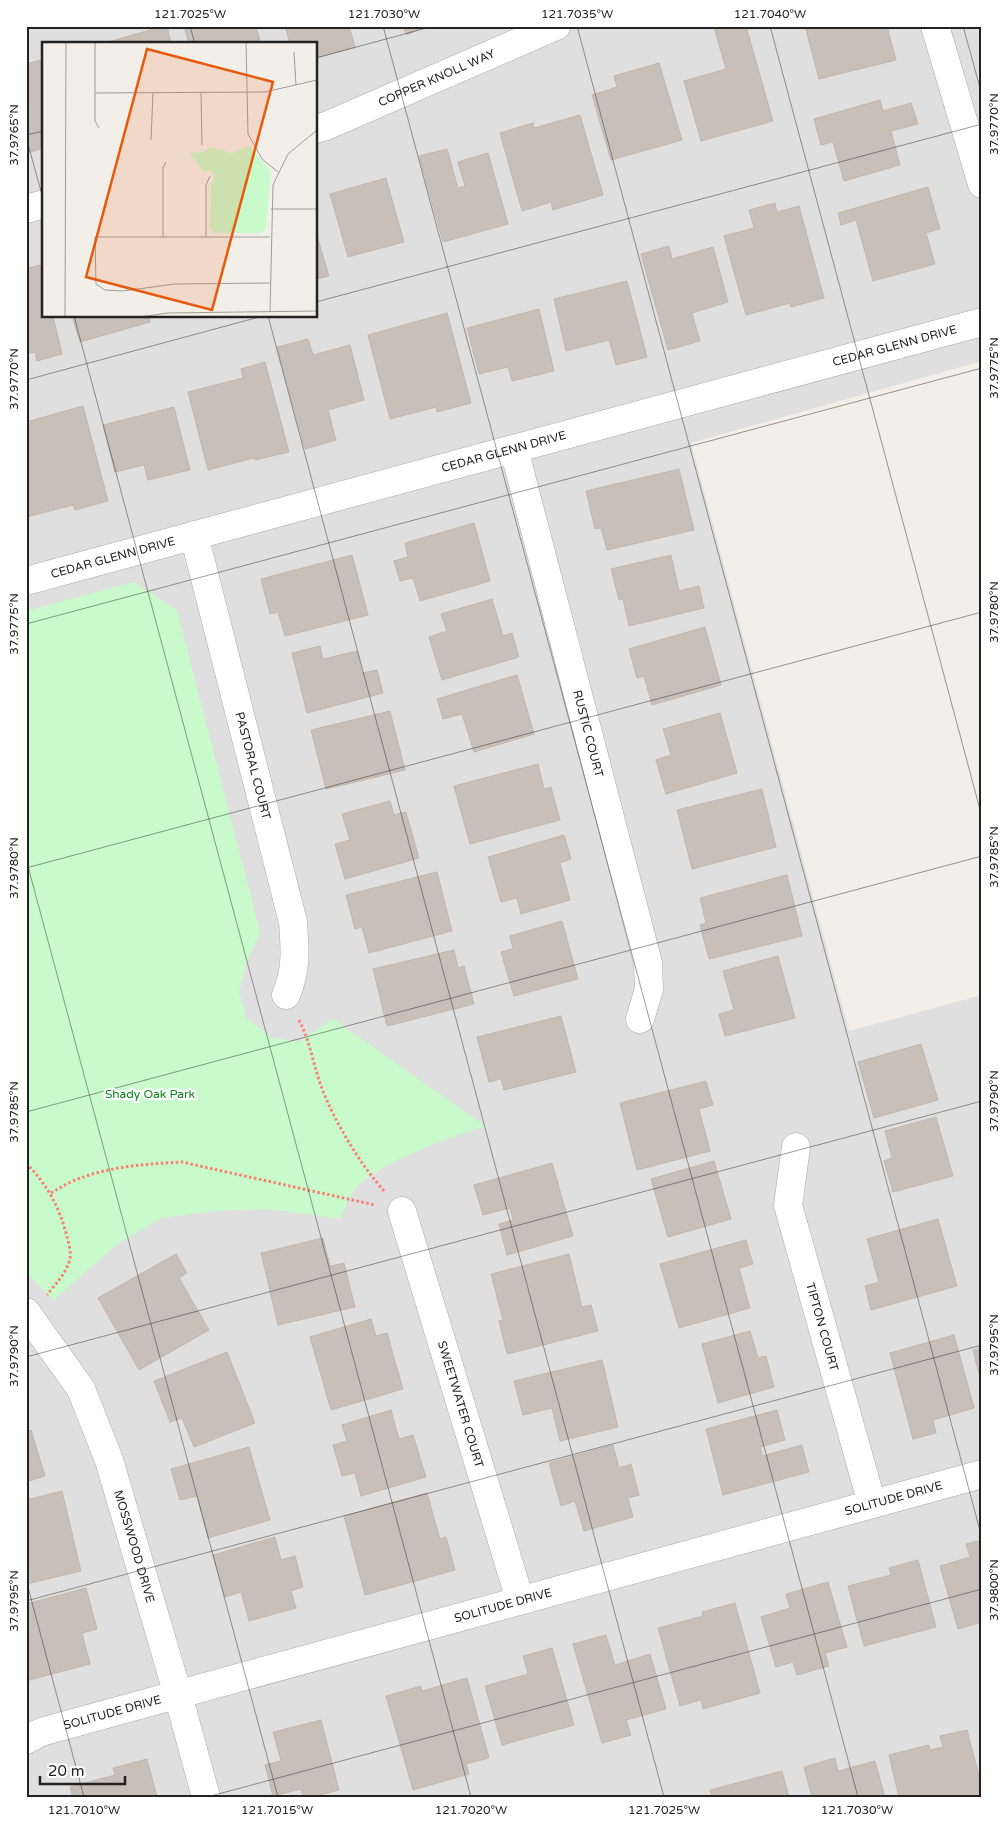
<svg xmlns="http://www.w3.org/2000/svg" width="1008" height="1823" font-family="'Varela Round',sans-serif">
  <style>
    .residential { fill: #e0dfdf; fill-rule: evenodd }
    .park { fill: #c8facc }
    .building { fill: #c7bfb8; stroke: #c4b6ab }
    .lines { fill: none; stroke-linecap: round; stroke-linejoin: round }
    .minor-casing { stroke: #a9a9a9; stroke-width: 29 }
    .path { stroke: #fa8072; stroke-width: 3; stroke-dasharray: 2.5 2.5; stroke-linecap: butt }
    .minor { stroke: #fff; stroke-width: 28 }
    .ticks { fill: none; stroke: #222; stroke-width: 1; stroke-opacity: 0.45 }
    .labels { text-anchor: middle; stroke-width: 4.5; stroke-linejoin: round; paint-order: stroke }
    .street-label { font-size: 12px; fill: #222; stroke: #fff }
    .park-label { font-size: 12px; fill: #0c8416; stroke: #fff }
    .inset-road { fill: none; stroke: #9f9d99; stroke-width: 1 }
    .view { fill: #e8590c; fill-opacity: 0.15; stroke: #e8590c; stroke-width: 2.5 }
    .inset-edge { fill: none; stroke: #222; stroke-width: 2.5 }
    .neatline { fill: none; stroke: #222; stroke-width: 2 }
    .ticks-label { font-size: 12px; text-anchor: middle; fill: #222 }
  </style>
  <rect width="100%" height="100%" fill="#f2efe9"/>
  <path class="residential" d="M29,26H982V361L691,443L849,1031L982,995V1797H26V27ZM44,44H316V316H44Z"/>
  <path class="park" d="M134,582L177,611L260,932L247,961L239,992L246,1018L271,1037L298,1042L333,1019L485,1126C451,1137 379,1162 356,1188C349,1196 345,1209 340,1219L269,1209L215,1211L162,1218L120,1242L53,1300L26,1272V611Z"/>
  <path class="building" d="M164,26H167L171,44H101Z
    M184,26H256L261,44H189Z
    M285,26H349L355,47L316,58V44H290Z
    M403,26H425L407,35Z
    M746,26L773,121L701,141L684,81L726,69L714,27Z
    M805,26H887L896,60L819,79Z
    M44,59V148L26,153V64Z
    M659,63L682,140L611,160L592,95L617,87L614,76Z
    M880,100L883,111L911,103L918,124L891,131L900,165L844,181L833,142L821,145L814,119Z
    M580,115L603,195L553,210L551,202L522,211L500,133L533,123L534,128Z
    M447,149L458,188L465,186L458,162L488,153L508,224L443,242L419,156Z
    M386,178L404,242L348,257L330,194Z
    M928,187L940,229L926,233L935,264L873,281L856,220L841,225L838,213Z
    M775,203L777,212L799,206L824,298L791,307L790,303L746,315L724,236L754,228L749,210Z
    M316,232L329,276L316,279Z
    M669,246L672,259L713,247L728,302L692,313L700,341L668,350L641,254Z
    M40,265L44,281V316H53L62,354L37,361L35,352L26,354V269Z
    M627,281L647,357L616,365L609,340L566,351L554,299Z
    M539,309L554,371L512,381L508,367L479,374L467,328Z
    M447,313L471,403L437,412L436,407L390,419L368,335Z
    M72,316H149L150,322L80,342Z
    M308,339L313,355L350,345L364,400L328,410L336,440L305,449L277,347Z
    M265,362L289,452L255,460L254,458L208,470L188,392L243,378L241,369Z
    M83,406L108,501L75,510L73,505L27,517L26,434L28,433L26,422Z
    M174,407L190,470L148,480L144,465L115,472L103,425Z
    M679,469L694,530L607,550L601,528L595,529L586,491Z
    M474,523L490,581L420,601L413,578L400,581L394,561L408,557L405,543Z
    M352,555L368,615L285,636L278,612L270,614L261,579Z
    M671,555L679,591L699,586L704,608L629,626L623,599L619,600L611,569Z
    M492,599L503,636L512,633L519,657L442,680L429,637L447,631L441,614Z
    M705,627L721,685L652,705L644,676L637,678L629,649Z
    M320,646L323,659L357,651L362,673L377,670L383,693L307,713L292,653Z
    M517,675L534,734L474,752L462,714L443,719L437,699Z
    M390,711L405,770L326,789L311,730Z
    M720,713L737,773L666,794L656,760L671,755L663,729Z
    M538,764L544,789L551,787L560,820L470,844L454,786Z
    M762,789L776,847L692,869L677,810Z
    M390,801L394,815L406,812L419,858L345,879L335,844L350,840L342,814Z
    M564,835L571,859L560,863L570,900L521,914L517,898L501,902L488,857Z
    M437,872L452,931L369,953L362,927L355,929L346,895Z
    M787,875L802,936L709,959L700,925L706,923L700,898Z
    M562,921L578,979L514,996L501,952L513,949L510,936Z
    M454,950L458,968L464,966L474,1004L387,1026L373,969Z
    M778,956L795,1018L725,1036L719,1014L734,1010L723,971Z
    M561,1016L576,1072L504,1090L501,1079L489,1082L477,1037Z
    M921,1044L938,1100L874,1118L858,1062Z
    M706,1081L713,1105L699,1109L710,1151L637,1170L620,1103Z
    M936,1117L953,1176L893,1192L884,1161L892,1158L885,1131Z
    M714,1161L731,1219L668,1237L651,1179Z
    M552,1163L573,1236L507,1255L499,1224L513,1220L510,1208L483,1215L474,1185Z
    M938,1219L957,1286L871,1310L865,1286L879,1282L867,1239Z
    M323,1238L330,1266L344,1263L355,1307L278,1325L261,1253Z
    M746,1240L753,1264L739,1268L750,1308L679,1328L660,1264Z
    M176,1254L187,1273L179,1278L209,1330L139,1370L98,1298Z
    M569,1254L582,1307L591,1305L598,1331L507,1354L499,1321L503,1320L491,1274Z
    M371,1319L376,1336L387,1333L403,1389L331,1410L310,1337Z
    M750,1331L758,1358L766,1356L774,1387L718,1403L702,1344Z
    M954,1335L974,1408L933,1420L936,1433L913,1439L890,1353Z
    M982,1348V1386L973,1350Z
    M227,1352L255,1423L194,1447L182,1418L170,1422L154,1381Z
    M602,1360L618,1427L560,1441L552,1408L523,1415L514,1381Z
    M391,1410L399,1439L413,1435L426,1477L361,1496L355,1473L342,1476L333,1445L347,1441L342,1425Z
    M777,1410L785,1440L760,1447L762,1456L802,1445L809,1472L723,1495L706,1429Z
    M31,1430L45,1476L26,1482V1432Z
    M613,1445L619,1468L631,1464L639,1495L628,1498L633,1517L584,1531L575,1501L561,1506L549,1463Z
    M249,1447L270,1520L208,1538L197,1496L180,1500L171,1469Z
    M62,1491L81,1571L26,1584V1500Z
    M427,1493L440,1539L446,1537L455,1570L365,1595L344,1516Z
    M275,1537L281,1560L295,1556L303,1587L291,1591L296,1608L249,1621L241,1592L225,1597L213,1555Z
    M982,1540V1622L958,1629L940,1566L970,1557L966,1544Z
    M918,1560L936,1627L864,1646L848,1586L891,1575L889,1568Z
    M828,1582L847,1647L825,1653L829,1666L797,1675L793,1662L776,1667L761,1617L790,1608L786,1594Z
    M86,1588L97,1629L82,1633L90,1664L29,1680L26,1671V1604Z
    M735,1603L760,1693L703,1709L701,1700L680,1706L658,1628L703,1616L702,1612Z
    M606,1635L615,1665L650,1654L666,1709L626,1720L631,1735L602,1743L573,1644Z
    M552,1648L574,1725L502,1745L485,1686L528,1674L523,1656Z
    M467,1678L489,1758L466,1764L469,1774L413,1790L386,1696L421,1686L422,1691Z
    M321,1720L339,1790L313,1797H303L301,1789L273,1796L265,1765L281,1761L273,1732Z
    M967,1730L982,1787V1797H899L889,1755L929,1745L930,1750L943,1747L940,1736Z
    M835,1758L838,1771L875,1761L885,1797H812L804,1767Z
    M147,1759L157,1797H73L70,1787L115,1775L113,1768Z
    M782,1771L789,1797H712L710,1790Z"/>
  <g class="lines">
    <g class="minor-casing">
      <g id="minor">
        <path d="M935,26L982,184"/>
        <path id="s1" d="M316,129L326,126L556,26"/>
        <path d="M26,209L44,204"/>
        <path id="s2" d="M514,449L648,963L649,989L640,1019"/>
        <path id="s3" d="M194,535L293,922C295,949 297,969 286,995"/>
        <path id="s4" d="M26,581L982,322"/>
        <path id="s5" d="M796,1147L788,1205L872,1504"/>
        <path id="s6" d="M402,1211L520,1600"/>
        <path id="s7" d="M26,1312L81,1389L109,1460L178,1695L206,1797"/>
        <path id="s8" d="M26,1740L41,1732L982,1474"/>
      </g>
    </g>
    <path class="path" d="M299,1020C310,1041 313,1064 321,1086C333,1119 361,1166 385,1192
      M26,1163C47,1184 60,1208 67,1237C69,1243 71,1253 70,1259C66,1274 56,1283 47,1295
      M51,1193C60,1188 69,1182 78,1179C111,1166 147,1164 182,1162L375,1205"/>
    <use href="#minor" class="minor"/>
  </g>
  <path class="ticks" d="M190,26L195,44M383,26L858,1797M577,26L982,1538M770,26L982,817M963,26L982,95M316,58L434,26M26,135L44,131M26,137L44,202M316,302L982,124M74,316L471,1797M268,316L664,1797M26,380L263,316M26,624L982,368M26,859L278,1797M26,868L982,612M26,1112L982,856M26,1357L982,1101M26,1580L84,1797M26,1601L982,1345M207,1797L982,1589"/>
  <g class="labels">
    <g class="street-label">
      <text dy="4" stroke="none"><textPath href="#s1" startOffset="131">COPPER KNOLL WAY</textPath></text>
      <text dy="4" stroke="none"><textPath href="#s4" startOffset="900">CEDAR GLENN DRIVE</textPath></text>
      <text dy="4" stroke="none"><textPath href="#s4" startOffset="495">CEDAR GLENN DRIVE</textPath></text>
      <text dy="4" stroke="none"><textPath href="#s4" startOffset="90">CEDAR GLENN DRIVE</textPath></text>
      <text dy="4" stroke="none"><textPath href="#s2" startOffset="294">RUSTIC COURT</textPath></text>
      <text dy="4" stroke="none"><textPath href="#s3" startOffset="238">PASTORAL COURT</textPath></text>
      <text dy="4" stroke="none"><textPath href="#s5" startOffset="185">TIPTON COURT</textPath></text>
      <text dy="4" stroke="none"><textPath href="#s6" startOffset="202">SWEETWATER COURT</textPath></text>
      <text dy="4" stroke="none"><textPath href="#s8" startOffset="901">SOLITUDE DRIVE</textPath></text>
      <text dy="4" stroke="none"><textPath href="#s7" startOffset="261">MOSSWOOD DRIVE</textPath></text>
      <text dy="4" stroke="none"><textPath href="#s8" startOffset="496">SOLITUDE DRIVE</textPath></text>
      <text dy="4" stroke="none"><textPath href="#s8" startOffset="91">SOLITUDE DRIVE</textPath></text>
    </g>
    <g class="park-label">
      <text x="150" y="1098">Shady Oak Park</text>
    </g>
  </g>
  <g transform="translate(42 42)">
    <rect width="275" height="275" fill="#f2efe9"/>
    <path d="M207,104L229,129L224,186L220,191H173L168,186L169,143L173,133L168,128L162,130L147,111L161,110L168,105L190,111Z" fill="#c8facc"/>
    <path class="inset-road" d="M19,0H71M53,0V51L223,50L275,38M204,0L206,92L220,117L236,130M0,1L16,0M252,10L254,43M53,51V79L57,86M159,51L160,103M109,98L111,51M275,152V258M229,167H274M121,195V126L124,120M164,195V143L168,134M228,195H53L54,242L63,248L81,249L133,242L228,241M228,270L231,143L246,112L275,88M23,275L24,0M98,275L126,271L275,269"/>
    <path class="view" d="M105,7L231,40L170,268L44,235Z"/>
    <rect width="275" height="275" class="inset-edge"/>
  </g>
  <rect width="1008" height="1823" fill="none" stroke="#ffffff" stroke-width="55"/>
  <path d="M40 1776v8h85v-8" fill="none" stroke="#222222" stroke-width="2.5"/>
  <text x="48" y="1776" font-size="15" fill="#222222" stroke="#ffffff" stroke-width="4" paint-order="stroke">20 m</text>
  <rect x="28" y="28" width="952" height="1768" class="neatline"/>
  <g class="ticks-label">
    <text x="190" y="18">121.7025°W</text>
    <text x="384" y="18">121.7030°W</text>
    <text x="577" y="18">121.7035°W</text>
    <text x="770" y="18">121.7040°W</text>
    <text transform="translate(994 124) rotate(-90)" y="4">37.9770°N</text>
    <text transform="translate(14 135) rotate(-90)" y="4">37.9765°N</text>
    <text transform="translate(994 368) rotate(-90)" y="4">37.9775°N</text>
    <text transform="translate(14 379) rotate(-90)" y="4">37.9770°N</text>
    <text transform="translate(994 612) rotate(-90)" y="4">37.9780°N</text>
    <text transform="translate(14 624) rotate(-90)" y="4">37.9775°N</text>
    <text transform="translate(994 857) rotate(-90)" y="4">37.9785°N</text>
    <text transform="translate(14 868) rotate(-90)" y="4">37.9780°N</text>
    <text transform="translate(994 1101) rotate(-90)" y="4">37.9790°N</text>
    <text transform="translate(14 1112) rotate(-90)" y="4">37.9785°N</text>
    <text transform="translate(994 1345) rotate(-90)" y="4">37.9795°N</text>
    <text transform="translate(14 1356) rotate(-90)" y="4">37.9790°N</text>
    <text transform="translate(994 1590) rotate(-90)" y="4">37.9800°N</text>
    <text transform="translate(14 1601) rotate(-90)" y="4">37.9795°N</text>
    <text x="84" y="1814">121.7010°W</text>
    <text x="277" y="1814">121.7015°W</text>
    <text x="471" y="1814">121.7020°W</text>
    <text x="664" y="1814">121.7025°W</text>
    <text x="857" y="1814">121.7030°W</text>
  </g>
</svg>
